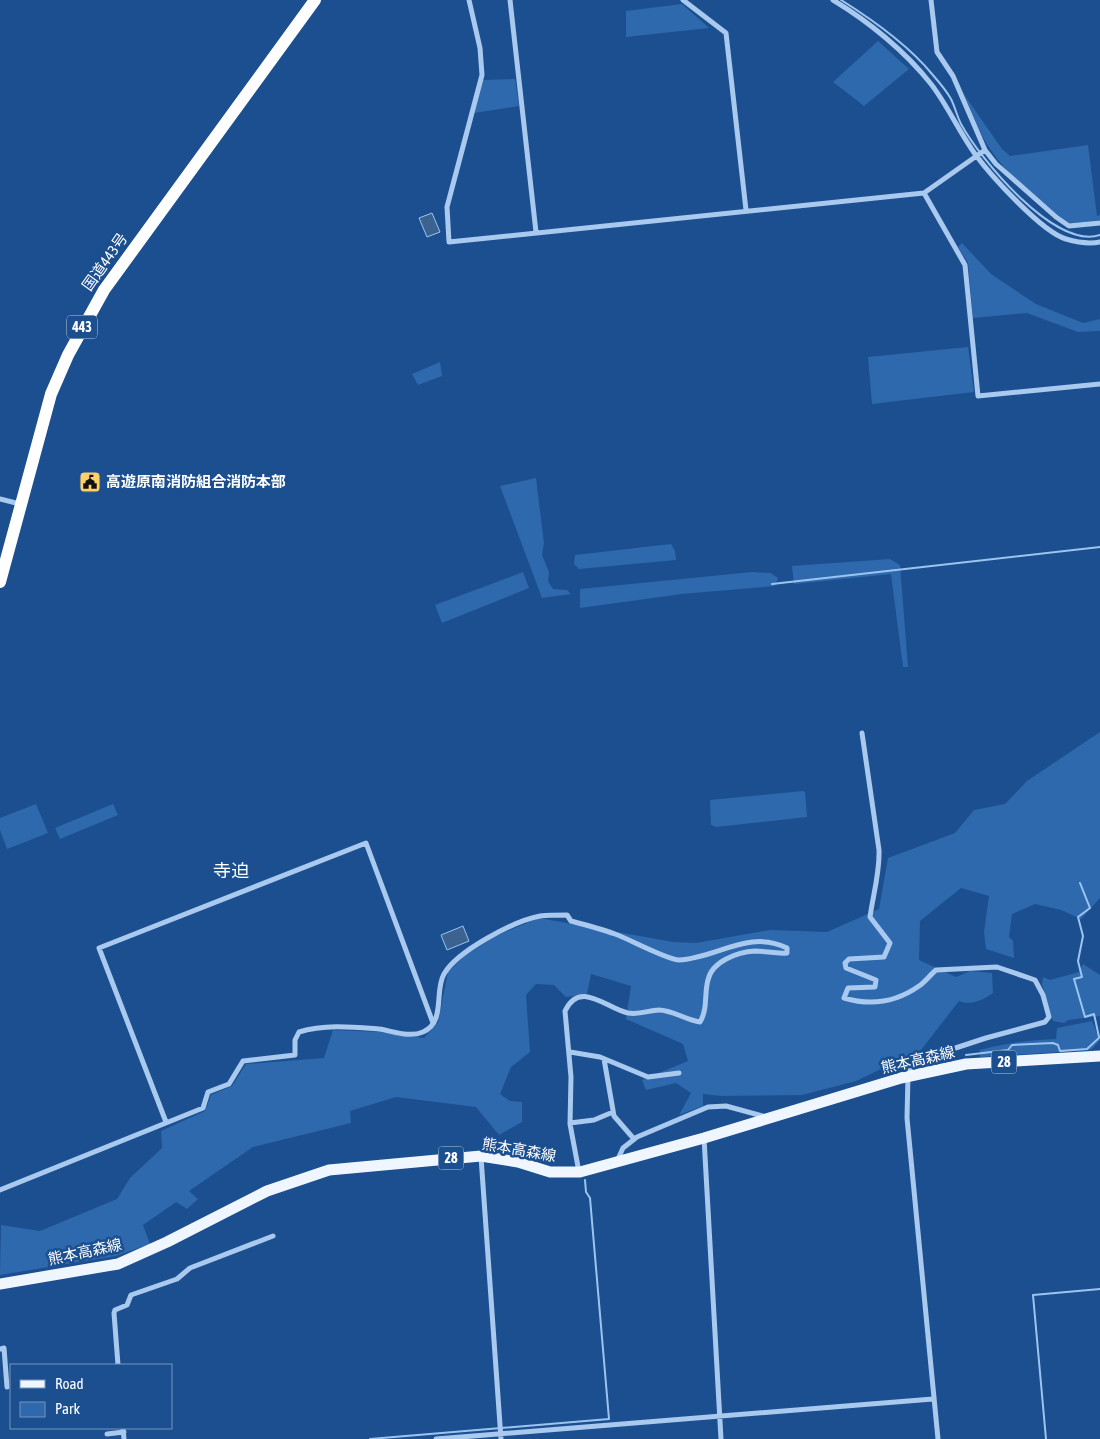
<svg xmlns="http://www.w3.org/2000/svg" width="1100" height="1439" font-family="'Asap Condensed','Noto Sans JP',sans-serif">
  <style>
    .green { fill: #2e69ad }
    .water { fill: #3c6290; stroke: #9cc4f0 }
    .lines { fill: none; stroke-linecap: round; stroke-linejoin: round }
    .stream { stroke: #9cc4f0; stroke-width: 2 }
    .street { stroke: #a9c9ee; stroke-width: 5 }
    .primary { stroke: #f0f6ff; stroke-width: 11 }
    .highway { stroke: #fff; stroke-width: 12 }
    .labels { text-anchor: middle; stroke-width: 5; stroke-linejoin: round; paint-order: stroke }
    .shield { fill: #1b4f8f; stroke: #bbcadd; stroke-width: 1 }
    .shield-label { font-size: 14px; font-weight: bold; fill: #fff }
    .street-label { font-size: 15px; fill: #fff; stroke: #1b4f8f }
    .poi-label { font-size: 15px; font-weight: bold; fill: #fff; stroke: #1b4f8f; text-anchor: start }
    .quarter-label { font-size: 18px; fill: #fff; stroke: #1b4f8f }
  </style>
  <rect width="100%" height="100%" fill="#1b4f8f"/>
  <path class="green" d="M682,4L709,28L626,37V11Z
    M878,41L909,69L864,106L833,82Z
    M515,79L519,106L474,113L482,80Z
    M963,93L1002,149L1010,156L1088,145L1097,216L1100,215V220L1072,224C1042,206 1010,178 990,149C979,133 972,111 963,93Z
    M962,243L991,274L1036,304L1083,323L1100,319V331L1078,332L1027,313L973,318L968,263L958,247Z
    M968,347L974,392L872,404L868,357Z
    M440,362L442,376L418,385L412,374Z
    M536,478L544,543L542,555L549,572L548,581L553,589L567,590L571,594L542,598L500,486Z
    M671,544L675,551L676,560L579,569L574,564L575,555Z
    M890,559L900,565L908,667H903L891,574L794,584L792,566Z
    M523,572L529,588L442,623L435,605Z
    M752,572L771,573L778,578L775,586L682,594L580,608V589Z
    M1100,732V898L1081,919L1061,910L1035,904L1012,914L1009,937L1013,941L1014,958L986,949L984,932L989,896L961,888L920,921L919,960L956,977L970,971L992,973L993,993C983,1000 971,1006 959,1001L921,1050L856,1081L802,1095L721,1096L703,1094V1106L679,1115L691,1093L676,1083L646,1090L642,1080L688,1061L683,1044L626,1019L631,986L591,974L587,994L566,997L554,985L536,984L526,995L530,1052L511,1067L500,1094L510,1101L522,1102V1122L499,1135L476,1107L396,1097L350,1111L351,1123L253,1147L189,1191L198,1199L187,1209L176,1202L143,1225L150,1244L116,1256L0,1275L1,1225L40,1231L117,1199L130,1178L162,1148L161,1131L205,1111L211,1095L232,1086L246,1064L324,1058L333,1030L381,1032L424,1038L438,1022L448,972L465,955L498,935L539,918L673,942L696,943L770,930L827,932L879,909L888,858L955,833L974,810L1005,804L1027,781Z
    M803,791L805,792L807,817L716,827L711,825L710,800Z
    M36,804L48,833L7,849L0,830V818Z
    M113,804L118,815L60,839L55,828Z
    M1083,964L1100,975V1016L1068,1020L1064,1023L1053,1021L1042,984L1043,977L1050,980L1079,972Z
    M1092,1021L1100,1040L1091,1050L980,1057V1050C1006,1043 1030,1040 1056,1039L1057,1028Z"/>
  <path class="water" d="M432,213L440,232L427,237L419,218Z
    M463,926L469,941L447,950L441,935Z"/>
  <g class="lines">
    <path class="stream" d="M841,0C873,20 908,45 932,74C939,82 946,90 951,99C955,107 957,116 961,124C980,159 1055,250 1100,235
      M772,584L1100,547
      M1080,883L1090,908L1078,917L1083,936L1078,961L1082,977L1074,979L1085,1017L1094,1014L1099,1037
      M966,1055L1008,1050L1012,1045L1053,1043L1058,1045L1060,1051L1087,1049L1100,1037
      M370,1439L609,1419L590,1198L586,1192L585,1180
      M1046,1439L1033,1295L1100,1289"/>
    <path class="street" d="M469,0L480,48L482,75L447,207L449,242L924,193L985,150
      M510,0L536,232
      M683,0L726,33L746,210
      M833,0C868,21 905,51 931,84C948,106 959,132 975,154C991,176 1042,232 1066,239C1076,242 1090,244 1100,242
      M931,0L937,52L953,76L985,150L996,164L1056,217L1069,226L1100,223
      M924,193L965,265L978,396L1100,384
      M0,499L20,504
      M862,733L879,850C880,872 873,895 870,917L890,943L884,957L849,959L845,963L846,968L876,980L875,987L848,988L844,998C871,1006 895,1003 919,986C925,982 930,975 936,970L997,967L1035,980L1043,995L1049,1017L1045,1022L986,1038L919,1060L907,1073
      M570,1052L600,1057L648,1077L679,1073
      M604,1059L614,1116L634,1139
      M908,1076L907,1118L938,1439
      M166,1122L99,948L366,843L433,1023
      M570,1123L594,1120L613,1112
      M704,1138L721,1439
      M481,1157L501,1439
      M618,1159L623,1148L637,1137L708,1107L726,1106L766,1117
      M0,1190L203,1108L208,1092L229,1084L243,1061L295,1055V1040L299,1032C325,1024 353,1027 379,1029C393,1031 409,1038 423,1032C446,1022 434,991 444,974C457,951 514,921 540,916C549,915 558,915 567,915L571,921C586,925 601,929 615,934C629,939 668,960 679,960C717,958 749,929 787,948V953C775,954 766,951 755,951C738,952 712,961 708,980C704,994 708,1009 700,1022C686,1020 672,1010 659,1010C649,1010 641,1015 628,1013C607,1009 580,979 565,1011L571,1077L570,1124L579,1172
      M0,1349L4,1348L7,1387
      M118,1365L114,1313L115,1310L127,1305L131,1295L177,1279L190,1268L273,1236
      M123,1428L124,1439
      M107,1434L124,1432
      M436,1439L933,1399"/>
    <path class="primary" d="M0,1284L118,1264L167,1242L267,1191L329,1170L481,1156L518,1162L550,1172H580L704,1138L901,1078L966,1064L1100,1056"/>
    <path class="highway" d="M0,582L51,394L68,355L104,290L315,0"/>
  </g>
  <defs>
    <g id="civic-square" transform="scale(1.125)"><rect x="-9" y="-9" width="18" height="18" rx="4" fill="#ffd166" stroke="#1b4f8f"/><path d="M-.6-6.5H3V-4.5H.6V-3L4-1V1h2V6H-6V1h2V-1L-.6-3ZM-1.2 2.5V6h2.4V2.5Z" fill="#111"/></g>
  </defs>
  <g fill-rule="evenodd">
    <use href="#civic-square" x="90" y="482"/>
  </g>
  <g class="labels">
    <g class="shield">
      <rect x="67" y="315.5" width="30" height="23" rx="4"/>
      <rect x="991.5" y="1050.5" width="25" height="23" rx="4"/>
      <rect x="438.5" y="1146.5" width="25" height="23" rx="4"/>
    </g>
    <g class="shield-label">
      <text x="82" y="332">443</text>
      <text x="1004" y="1067">28</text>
      <text x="451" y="1163">28</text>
    </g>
    <g class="street-label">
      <text transform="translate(105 262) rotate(-55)" y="5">国道443号</text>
      <text transform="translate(918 1060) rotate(-13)" y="5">熊本高森線</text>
      <text transform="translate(519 1150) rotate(10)" y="5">熊本高森線</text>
      <text transform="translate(85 1252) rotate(-12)" y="5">熊本高森線</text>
    </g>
    <g class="poi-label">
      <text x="106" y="487">高遊原南消防組合消防本部</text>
    </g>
    <g class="quarter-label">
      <text x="231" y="877">寺迫</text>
    </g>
  </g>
  <rect x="10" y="1364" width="162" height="65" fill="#1b4f8f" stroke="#7695bc"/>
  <rect x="20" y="1380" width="25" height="8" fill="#f0f6ff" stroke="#7695bc"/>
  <text x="55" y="1389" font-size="15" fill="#ffffff">Road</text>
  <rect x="20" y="1402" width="25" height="15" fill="#2e69ad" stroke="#7695bc"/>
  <text x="55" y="1414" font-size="15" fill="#ffffff">Park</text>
</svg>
